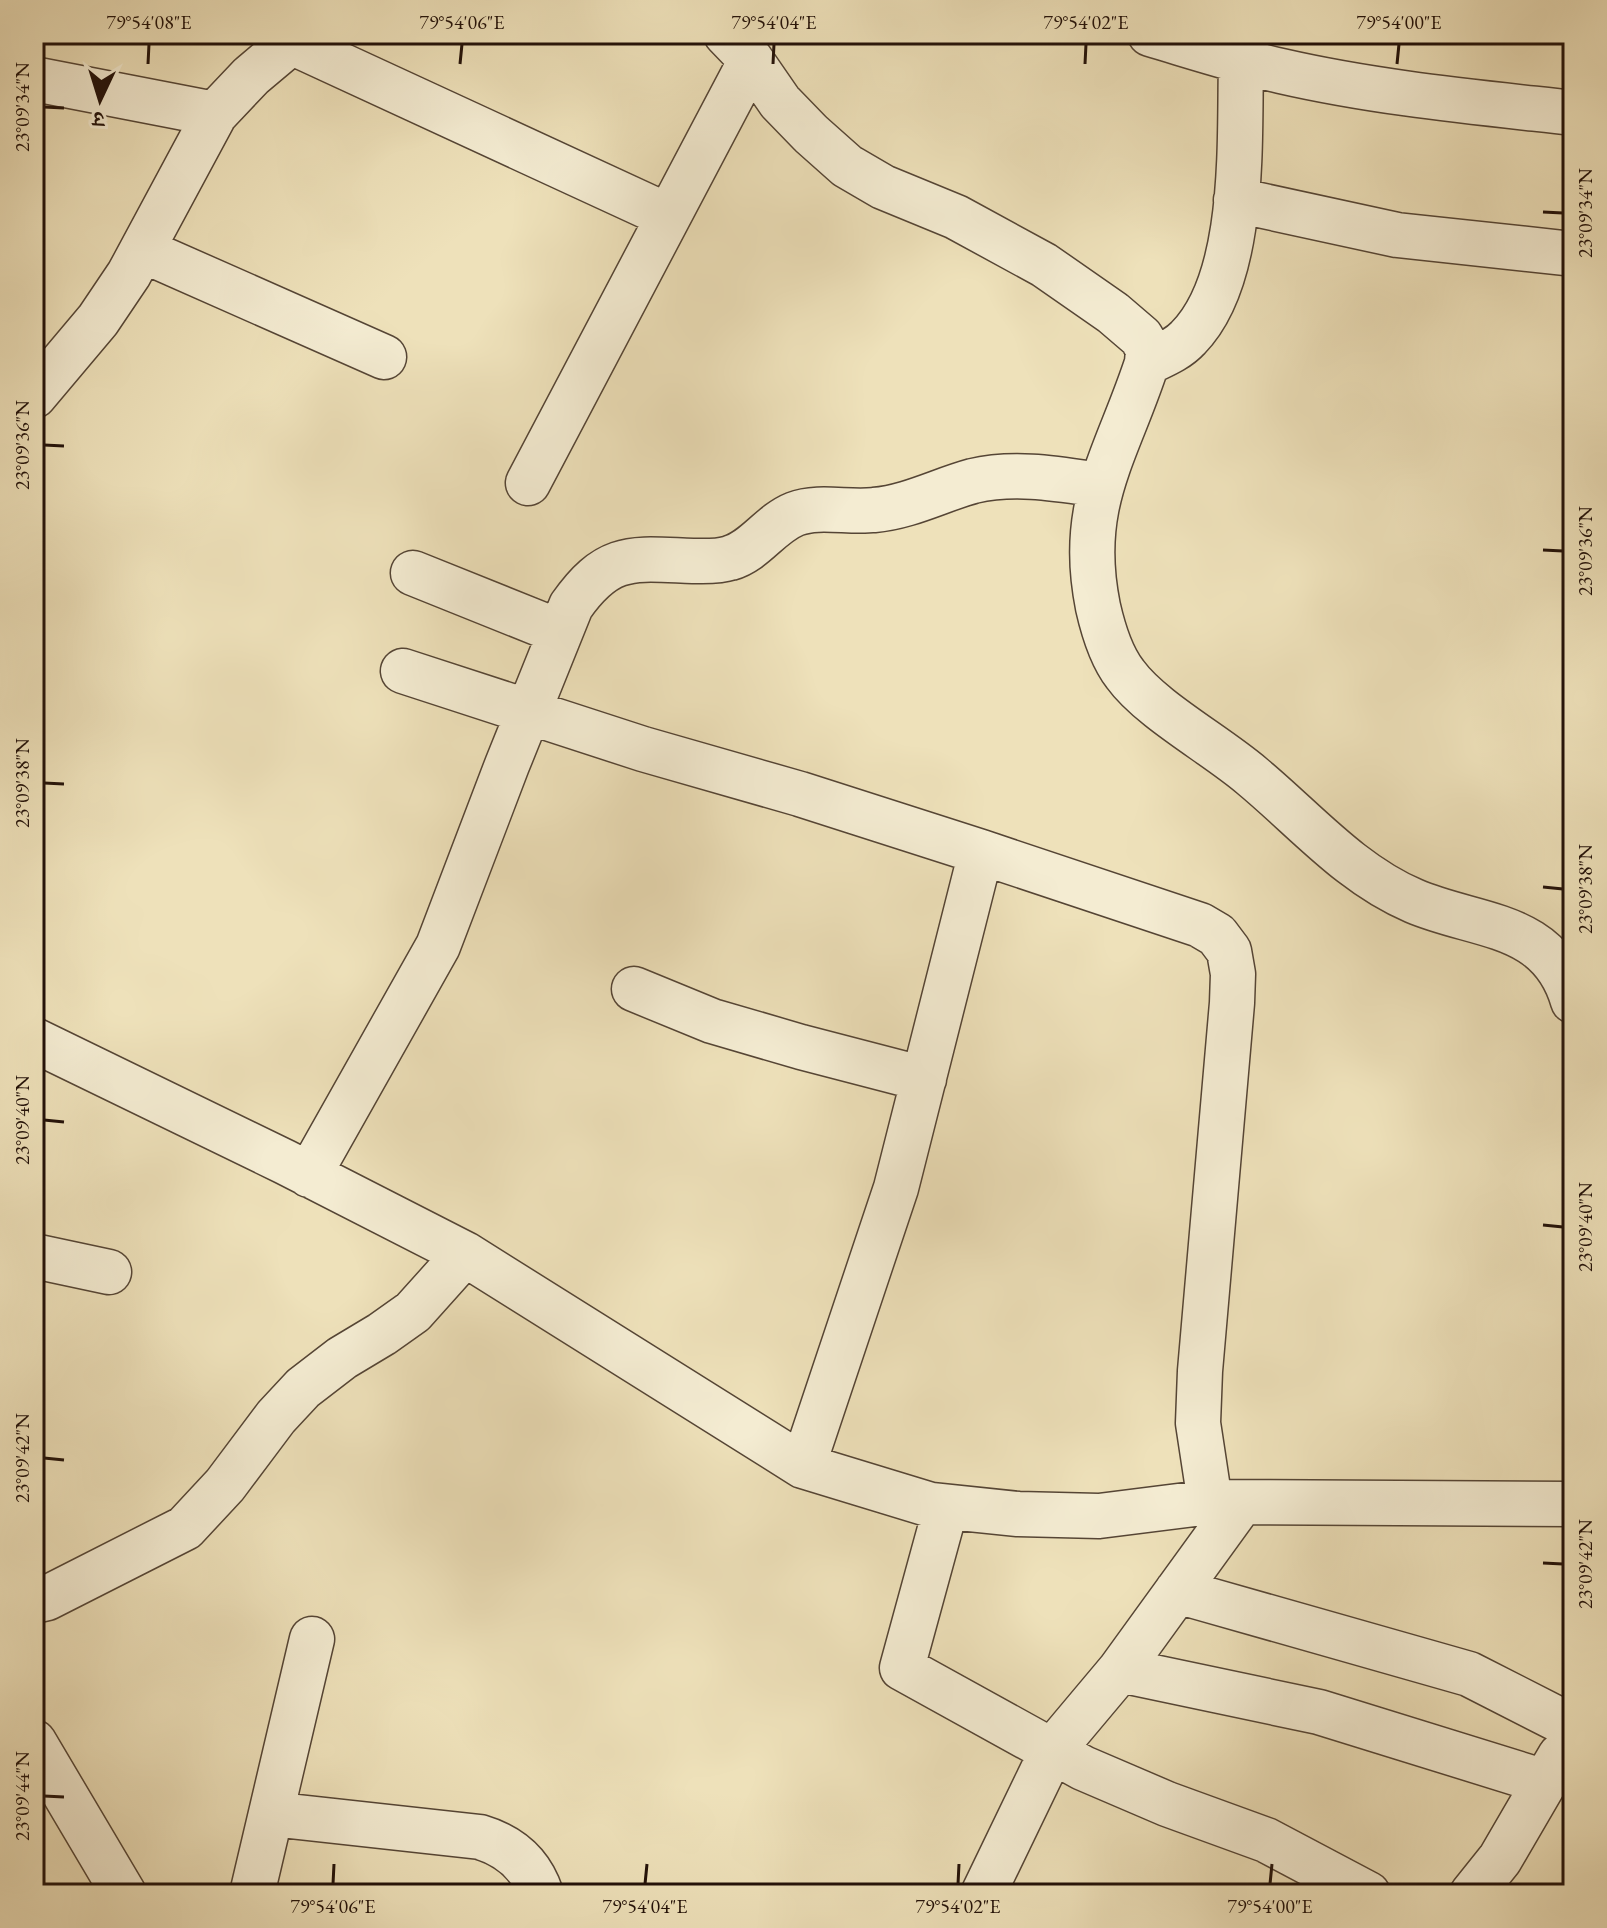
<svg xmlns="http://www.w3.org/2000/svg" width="1607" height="1928" font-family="'EB Garamond','Noto Serif Devanagari',serif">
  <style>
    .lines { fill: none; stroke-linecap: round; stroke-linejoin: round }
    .minor-casing { stroke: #554535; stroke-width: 47 }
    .minor { stroke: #f4ecd2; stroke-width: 44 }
    .ticks { fill: none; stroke: #221109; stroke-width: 3 }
    .neatline { fill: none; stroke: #221109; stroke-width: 3 }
    .ticks-label { font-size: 20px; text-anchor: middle; fill: #221109 }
  </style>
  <rect width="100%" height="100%" fill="#eee1ba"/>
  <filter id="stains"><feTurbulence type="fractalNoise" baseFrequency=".0025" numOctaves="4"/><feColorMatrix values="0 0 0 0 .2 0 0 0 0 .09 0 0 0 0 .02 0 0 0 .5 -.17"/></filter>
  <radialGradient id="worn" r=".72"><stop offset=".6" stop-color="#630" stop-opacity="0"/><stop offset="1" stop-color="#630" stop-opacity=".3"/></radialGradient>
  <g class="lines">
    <g class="minor-casing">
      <path id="minor" d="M726,34L751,60L780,102L811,134L847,166L883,187L956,217L1044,265L1113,313L1141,337L1148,349L1147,363C1117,455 1077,504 1098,607C1103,629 1111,656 1125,674C1151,710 1216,745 1252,776C1304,819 1350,874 1414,901C1477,928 1550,921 1573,1001
        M1150,34C1194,47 1237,61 1281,71C1377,93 1475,102 1573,113
        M291,42L668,216
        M34,79L215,114
        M1236,200L1397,235L1573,254
        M142,250L384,357
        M1147,363C1161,356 1177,350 1188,338C1247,278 1239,141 1241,61
        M34,396L98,320L129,274L215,114L251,76L301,34
        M528,483L751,60
        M413,573L560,632
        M403,671L643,749L800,794L981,852L1200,925L1217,935L1229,951L1233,974L1232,1003L1200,1371L1198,1423L1210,1502
        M634,989L712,1021L801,1047L924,1079
        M34,1040L285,1162L465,1254L803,1466L931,1505L1018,1514L1099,1516L1210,1502L1573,1504
        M309,1175L438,946L507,765L571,606C609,552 633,559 693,561C705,561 718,562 730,558C755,551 770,524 795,514C818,505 849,513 874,510C909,507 940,490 973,481C1015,471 1059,479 1100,485
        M34,1256L109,1272
        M803,1466L896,1188L981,852
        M946,1507L902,1668L1083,1768L1167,1804L1266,1840L1368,1894
        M1177,1591L1469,1674L1573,1727
        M34,1601L47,1598L185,1528L225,1485L276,1417L303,1388L342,1358L382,1334L413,1312L465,1254
        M1120,1670L1319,1712L1545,1782
        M34,1742L124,1894
        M271,1814L480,1837C510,1846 531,1864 541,1894
        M252,1894L312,1639
        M983,1894L1052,1751L1120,1670L1241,1503
        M1472,1894L1500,1859L1560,1756"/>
    </g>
    <use href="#minor" class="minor"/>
  </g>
  <path class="ticks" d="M148,64L149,44M460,64L462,44M773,64L774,44M1085,64L1086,44M1397,64L1399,44M44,107L64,108M1543,212L1563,213M44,445L64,446M1543,550L1563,551M44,783L64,784M1543,887L1563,889M44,1120L64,1122M1543,1225L1563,1227M44,1458L64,1460M1543,1563L1563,1564M44,1796L64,1797M333,1884L334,1864M645,1884L647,1864M958,1884L959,1864M1270,1884L1272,1864"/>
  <rect width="1607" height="1928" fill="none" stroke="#eee1ba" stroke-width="88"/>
  <g transform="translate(100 100) rotate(184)" stroke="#f4ecd2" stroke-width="6" paint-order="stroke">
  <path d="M0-6L14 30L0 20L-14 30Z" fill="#221109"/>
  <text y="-12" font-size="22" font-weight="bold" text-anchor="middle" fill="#221109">उ</text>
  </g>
  <rect x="44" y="44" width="1519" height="1840" class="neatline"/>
  <g class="ticks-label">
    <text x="149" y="29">79°54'08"E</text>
    <text x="462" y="29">79°54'06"E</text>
    <text x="774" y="29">79°54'04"E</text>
    <text x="1086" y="29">79°54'02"E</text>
    <text x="1399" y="29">79°54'00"E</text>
    <text transform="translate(22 107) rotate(-90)" y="7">23°09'34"N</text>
    <text transform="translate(1585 213) rotate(-90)" y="7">23°09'34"N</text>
    <text transform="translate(22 445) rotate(-90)" y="7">23°09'36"N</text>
    <text transform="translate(1585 551) rotate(-90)" y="7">23°09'36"N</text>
    <text transform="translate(22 783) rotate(-90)" y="7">23°09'38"N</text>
    <text transform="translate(1585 889) rotate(-90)" y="7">23°09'38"N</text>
    <text transform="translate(22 1120) rotate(-90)" y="7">23°09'40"N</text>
    <text transform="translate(1585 1227) rotate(-90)" y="7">23°09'40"N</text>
    <text transform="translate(22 1458) rotate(-90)" y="7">23°09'42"N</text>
    <text transform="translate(1585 1564) rotate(-90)" y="7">23°09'42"N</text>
    <text transform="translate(22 1796) rotate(-90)" y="7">23°09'44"N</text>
    <text x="333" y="1913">79°54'06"E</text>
    <text x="645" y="1913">79°54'04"E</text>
    <text x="958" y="1913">79°54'02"E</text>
    <text x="1270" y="1913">79°54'00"E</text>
  </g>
  <rect width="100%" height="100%" filter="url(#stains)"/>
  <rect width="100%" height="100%" fill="url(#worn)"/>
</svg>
